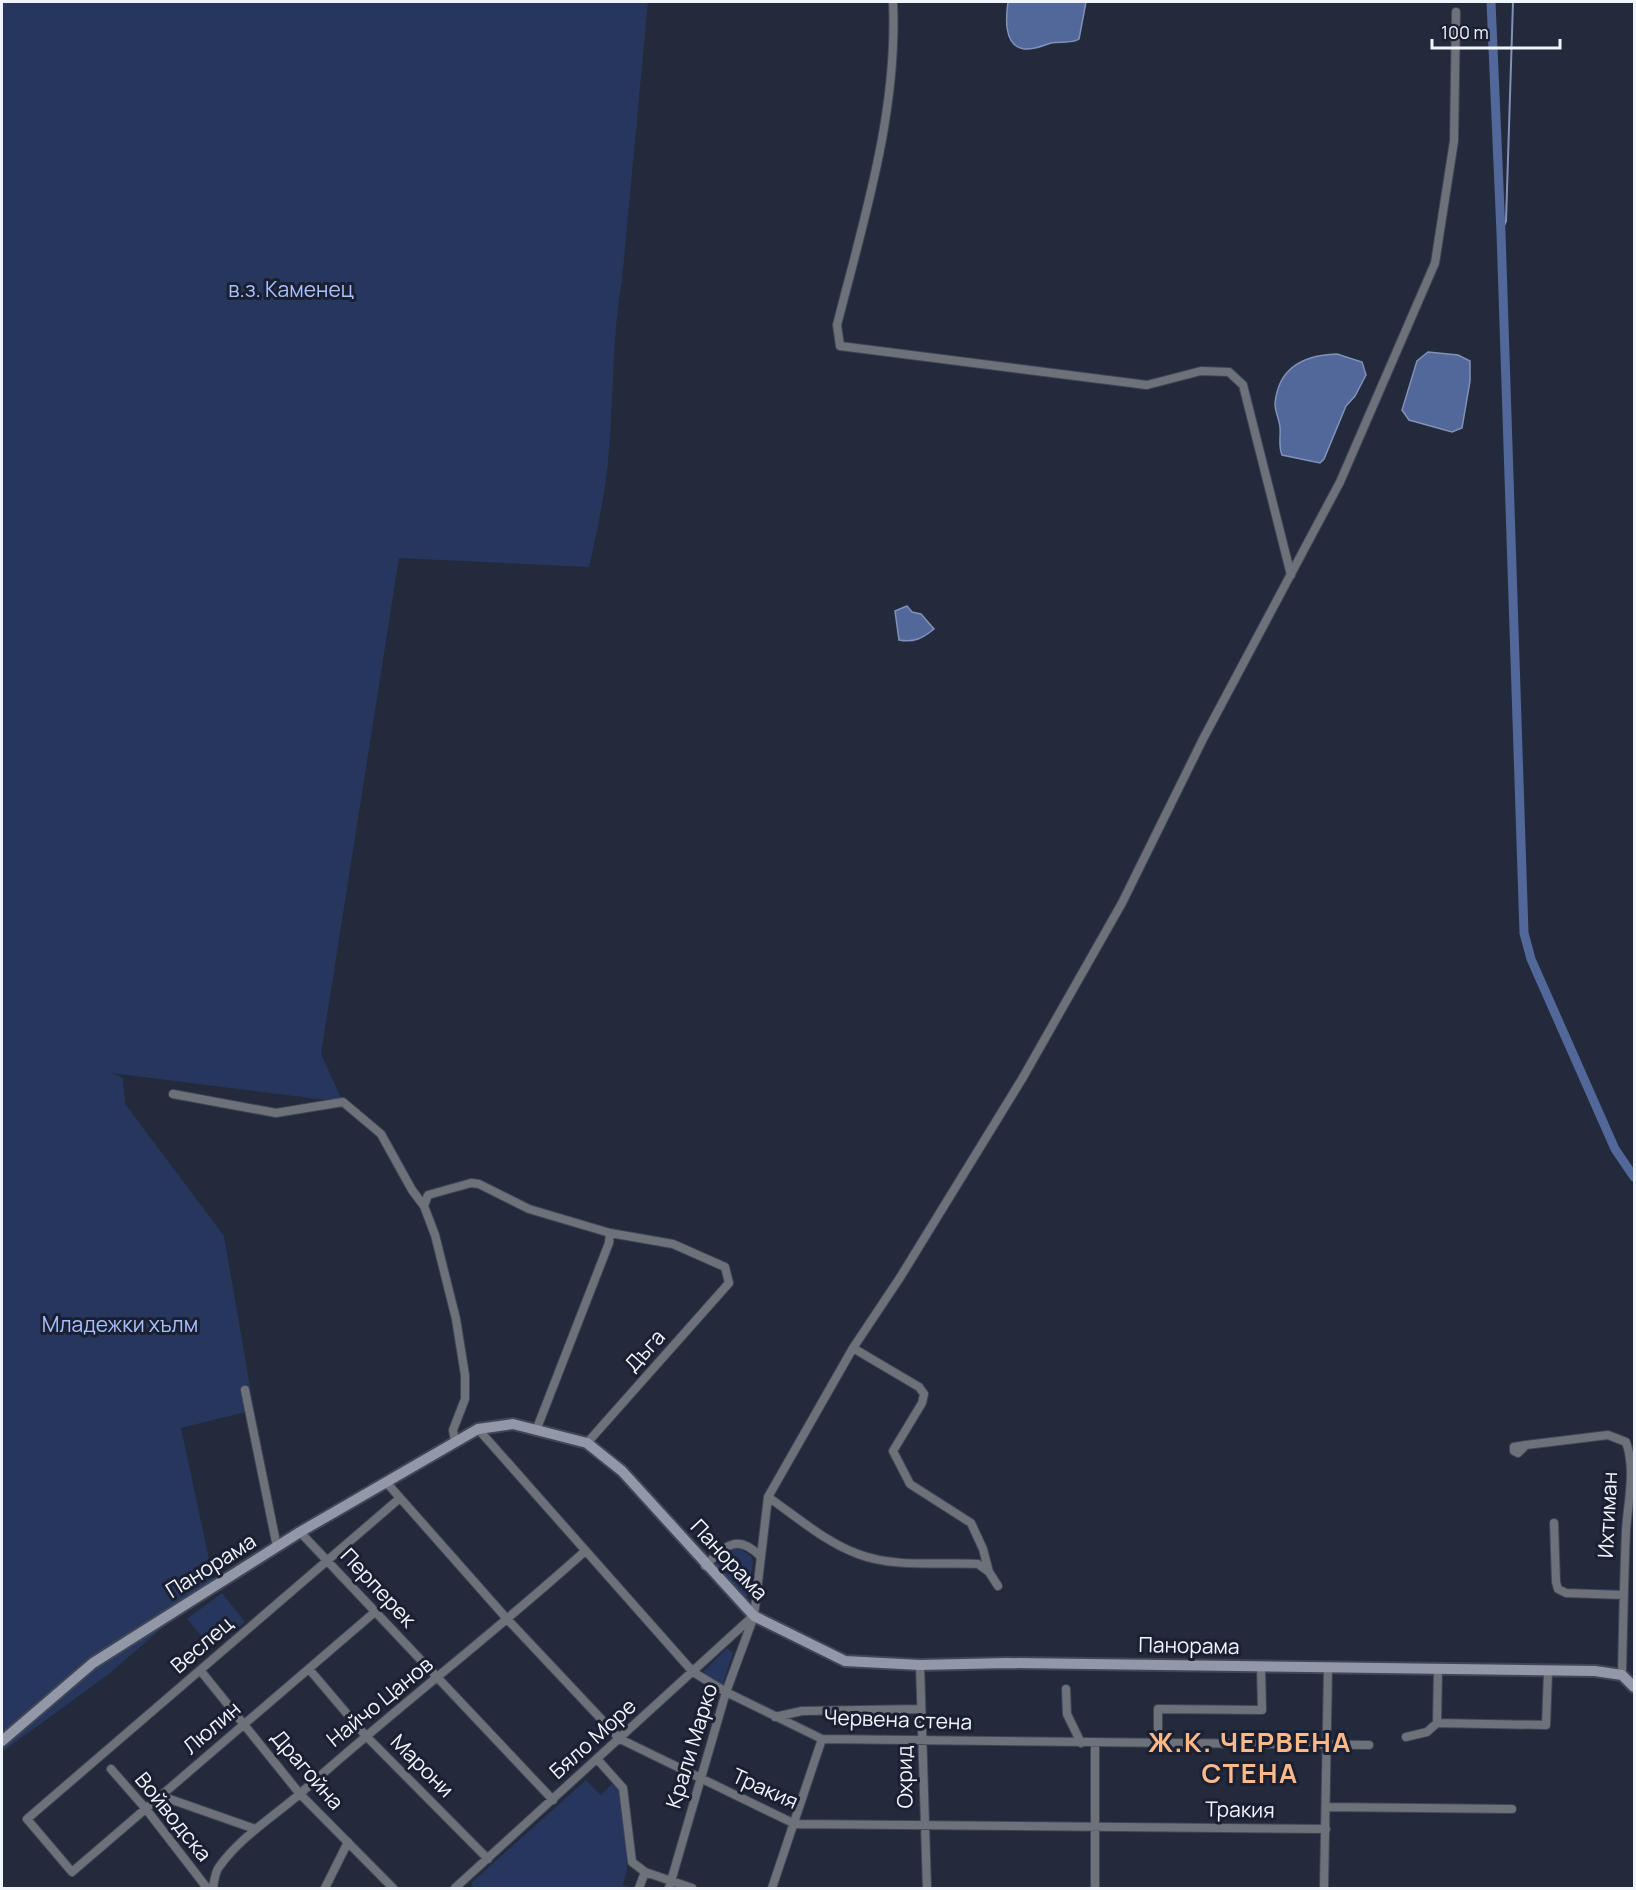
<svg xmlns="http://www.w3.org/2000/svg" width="1636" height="1890" font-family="Manrope,sans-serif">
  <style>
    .green { fill: #27365d }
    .water { fill: #52679a; stroke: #8191b8; stroke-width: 1.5 }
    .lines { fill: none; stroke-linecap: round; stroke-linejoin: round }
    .stream { stroke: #8191b8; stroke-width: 2 }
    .canal { stroke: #52679a; stroke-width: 9 }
    .street-casing { stroke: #404656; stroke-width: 10 }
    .secondary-casing { stroke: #404656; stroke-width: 14 }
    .street { stroke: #6d717a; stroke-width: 8 }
    .secondary { stroke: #9298a7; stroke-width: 10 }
    .labels { text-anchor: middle; stroke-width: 6; stroke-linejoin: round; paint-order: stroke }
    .park-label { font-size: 21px; fill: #a6c1fe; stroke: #1a2031 }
    .street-label { font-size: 21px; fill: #f0f4fd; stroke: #1a2031 }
    .district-label { font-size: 27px; font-weight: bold; letter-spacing: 1.5px; fill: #fbb888; stroke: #1a2031 }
  </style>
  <rect width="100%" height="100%" fill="#232a3b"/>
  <path class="green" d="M2,2H648L622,280C612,336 614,393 609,450C606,490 598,528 589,567L399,558L321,1054L343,1102L111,1073L123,1078L125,1104L224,1236L254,1410L181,1428L215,1587L163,1627L110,1673L2,1752Z
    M731,1549H740L751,1556L753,1563L746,1602L715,1567L719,1557Z
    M222,1593L245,1622L212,1648L187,1619Z
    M727,1648L733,1653L722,1686L703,1672Z
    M586,1780L601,1795L615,1781L622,1788L627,1870L623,1885L635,1888L473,1887L471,1883Z"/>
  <path class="water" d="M1008,2H1086L1079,39C1072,44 1060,41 1051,43C1042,46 1034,50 1024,49C1003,46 1006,16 1008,2Z
    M1428,352L1458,355L1470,361V381L1462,428L1452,432L1409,420L1402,410L1417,361Z
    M1337,354L1362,362L1366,375L1355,396L1346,406L1324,459L1320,463L1282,455C1278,445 1281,436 1280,427C1279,419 1275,411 1275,404C1278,368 1304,355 1337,354Z
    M907,606L912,612L921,614L934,629C923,638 914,643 899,640L895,611Z"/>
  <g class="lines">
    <path class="stream" d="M1501,233L1506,221L1513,2"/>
    <path class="canal" d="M1491,2L1501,233L1524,933L1531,959L1615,1149L1634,1177"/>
    <g class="street-casing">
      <path id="street" d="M893,2C898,111 864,219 837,325L840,346L1147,385L1201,371L1229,372L1243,385L1291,575
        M173,1094L276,1113L343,1102L381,1134L412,1190L424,1206L435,1235L456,1319L465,1375V1399L453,1430L455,1441
        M424,1206L428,1195L471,1183L479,1184L529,1209L610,1233L673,1244L725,1267L729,1283L587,1443
        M853,1348L919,1387L924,1394L922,1403L893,1451L910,1484L971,1523L983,1549L989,1572L998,1586
        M245,1390L277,1547
        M537,1428L609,1243L610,1233
        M478,1429L693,1672L726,1692L822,1739L1369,1745
        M1526,1445L1518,1453L1514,1451V1447L1526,1445L1608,1435L1626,1442C1636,1470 1628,1501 1626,1530C1624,1578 1623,1626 1622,1675
        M386,1482L508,1620L620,1739L795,1824L1326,1829
        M768,1497C797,1517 825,1542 858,1554C894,1568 940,1562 978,1564L989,1572
        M1554,1523L1556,1582L1558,1589L1566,1593L1624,1595
        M300,1532L553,1800
        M705,1566C725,1546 737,1533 760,1556
        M376,1611L72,1872L27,1819L400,1498
        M920,1665L927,1888
        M309,1669L365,1735L488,1859
        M200,1670L300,1794L393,1888
        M1066,1689L1067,1714L1081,1743
        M775,1717L802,1711L920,1709
        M1437,1723L1438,1669
        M1406,1737L1427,1732L1437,1723L1546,1725L1548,1672
        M1158,1744V1709L1262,1710L1261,1667
        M597,1759L623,1788L632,1862L645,1872L639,1888
        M111,1769L146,1809L207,1888
        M161,1796L255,1829
        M1327,1807L1512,1809
        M645,1872L692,1888
        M213,1888C214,1882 215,1872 219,1867C241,1836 275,1816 303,1791C395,1709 493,1634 584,1552
        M325,1888L348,1842
        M455,1888L751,1618
        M669,1888L726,1692L754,1616L768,1497L853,1348L901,1276L1022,1079L1122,903L1203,739L1340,482L1435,263L1454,141L1456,12
        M772,1888L822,1739
        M1095,1888V1743
        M1324,1888L1328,1668"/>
    </g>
    <g class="secondary-casing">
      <path id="secondary" d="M2,1741L93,1663L300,1532L478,1429L513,1424L587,1443L622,1471L754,1616L845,1661L920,1665L1007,1663L1595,1671L1622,1675L1634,1687"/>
    </g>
    <use href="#street" class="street"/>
    <use href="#secondary" class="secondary"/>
  </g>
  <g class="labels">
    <g class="park-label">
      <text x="291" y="297">в.з. Каменец</text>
      <text x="120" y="1332">Младежки хълм</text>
    </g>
    <g class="street-label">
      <text transform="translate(645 1351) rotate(-48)" y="7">Дъга</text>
      <text transform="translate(1608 1515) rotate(-87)" y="7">Ихтиман</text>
      <text transform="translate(729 1560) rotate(47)" y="7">Панорама</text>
      <text transform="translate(211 1566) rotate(-32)" y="7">Панорама</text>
      <text transform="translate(378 1588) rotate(47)" y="7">Перперек</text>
      <text transform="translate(202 1645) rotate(-41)" y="7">Веслец</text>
      <text transform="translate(1189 1646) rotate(1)" y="7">Панорама</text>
      <text transform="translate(380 1702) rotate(-39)" y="7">Найчо Цанов</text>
      <text transform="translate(898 1720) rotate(2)" y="7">Червена стена</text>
      <text transform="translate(212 1728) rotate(-41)" y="7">Люлин</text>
      <text transform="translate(593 1739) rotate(-42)" y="7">Бяло Море</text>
      <text transform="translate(692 1746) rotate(-73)" y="7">Крали Марко</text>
      <text transform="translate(422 1766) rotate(45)" y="7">Марони</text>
      <text transform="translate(307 1770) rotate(49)" y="7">Драгойна</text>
      <text transform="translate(905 1777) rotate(-91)" y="7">Охрид</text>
      <text transform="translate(765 1789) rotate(24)" y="7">Тракия</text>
      <text transform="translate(1240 1810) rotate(1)" y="7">Тракия</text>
      <text transform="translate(173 1817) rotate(51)" y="7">Войводска</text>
    </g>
    <g class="district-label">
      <text x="1250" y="1752">Ж.К. ЧЕРВЕНА<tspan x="1250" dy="31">СТЕНА</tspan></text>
    </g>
  </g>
  <rect width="1636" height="1890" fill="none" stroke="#f0f4fd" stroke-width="6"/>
  <path d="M1432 39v9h128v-9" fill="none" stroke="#f0f4fd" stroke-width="3"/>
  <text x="1441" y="39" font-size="18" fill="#f0f4fd" stroke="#1a2031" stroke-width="4.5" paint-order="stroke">100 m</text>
</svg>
